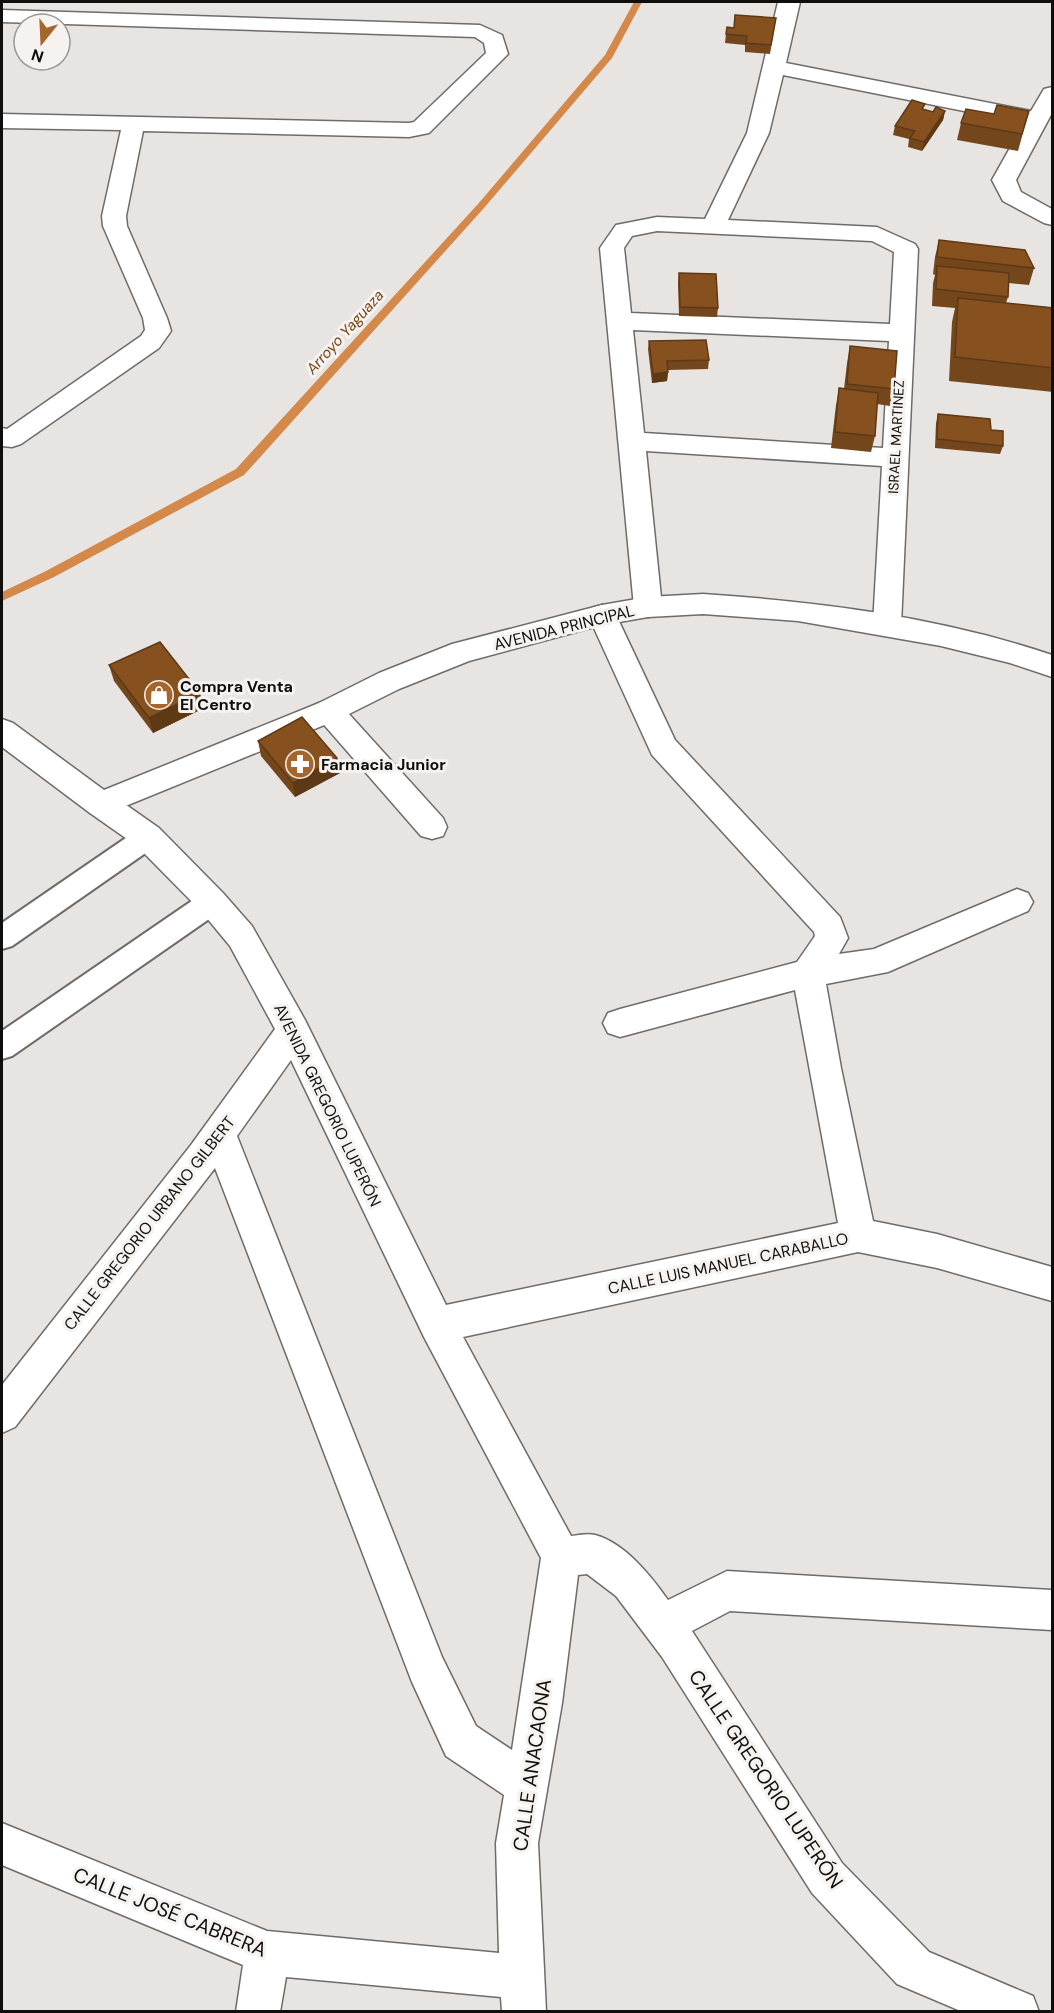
<svg xmlns="http://www.w3.org/2000/svg" width="1054" height="2013" font-family="'DM Sans',sans-serif">
  <style>
    .lines { fill: none; stroke-linecap: round; stroke-linejoin: round }
    .stream { fill: #d4894b; fill-rule: evenodd }
    .service-casing { stroke: #6f6b69; stroke-width: 4 }
    .minor-casing { stroke: #6f6b69; stroke-width: 3 }
    .tertiary-casing { stroke: #6f6b69; stroke-width: 3 }
    .service { fill: #fff; fill-rule: evenodd }
    .minor { fill: #fff; fill-rule: evenodd }
    .tertiary { fill: #fff; fill-rule: evenodd }
    .wall { fill: #74461b }
    .shaded-wall { fill: #5e3916 }
    .building { fill: #87511f; stroke: #5e3916; stroke-width: 1.5 }
    .labels { text-anchor: middle; stroke-width: 6; stroke-linejoin: round; paint-order: stroke }
    .far-street-label { font-size: 14px; fill: #0f0e0d; stroke: #f5f2ef }
    .far-water-label { font-size: 15px; font-style: italic; fill: #764416; stroke: #f5f2ef }
    .street-label { font-size: 16px; fill: #0f0e0d; stroke: #f5f2ef }
    .poi-label { font-size: 16px; font-weight: bold; fill: #0f0e0d; stroke: #f5f2ef; text-anchor: start }
    .near-street-label { font-size: 20px; fill: #0f0e0d; stroke: #f5f2ef }
  </style>
  <rect width="100%" height="100%" fill="#e8e4e1"/>
  <g class="lines">
    <path class="stream" d="M634,2H642L612,58L484,208L244,475L54,577L2,601V592L46,571L236,469L478,204L605,55Z"/>
    <g class="service-casing">
      <path id="service" d="M148,826L157,829L161,837L157,845L12,946L2,949V923L139,829Z
        M212,891L222,894L226,902L222,910L12,1056L2,1059V1031L202,894Z"/>
    </g>
    <g class="minor-casing">
      <path id="minor" d="M778,2H800L786,63L1031,111L1044,89L1052,87V113L1016,180L1021,192L1052,209V225L1044,223L1003,201L992,180L1024,123L783,75L769,133L728,220L877,227L915,244L918,249L901,625L897,632L887,636L877,632L873,625L882,466L646,451L662,607L658,614L648,617L638,614L634,607L600,248L616,225L657,217L705,219L747,133ZM657,231L872,241L894,252L890,324L631,313L624,248L632,236ZM633,330L889,341L883,448L644,433Z
        M2,10L480,25L502,35L508,54L429,133L409,137L143,131L126,216L127,226L167,318L171,331L159,348L21,444L12,447L2,446V428L7,429L141,336L145,330L143,318L103,226L102,216L121,130L2,128V114L409,123L414,122L486,53L484,43L475,37L2,22Z
        M602,605L612,608L616,615L675,740L840,917L848,938L839,954L874,949L1017,889L1028,893L1033,902L1028,911L888,972L826,984L841,1068L873,1221L937,1234L1052,1267V1301L937,1268L858,1252L463,1337L571,1536C579,1535 588,1533 595,1535C625,1543 651,1576 668,1600L727,1571L1052,1590V1630L730,1611L692,1631L842,1863L929,1952L1033,1996L1039,2012H963L897,1984L812,1893L662,1657L616,1596L587,1574L578,1575L562,1703L538,1843L546,2012H502L501,1997L286,1977L280,2012H236L243,1965L2,1865V1823L267,1931L499,1953L496,1843L504,1795L446,1756L412,1682L215,1168L15,1427L2,1433V1385L191,1145L275,1029L230,946L201,911L137,846L90,813L86,804L90,795L101,792L112,795L159,828L223,893L252,926L305,1020L446,1305L838,1223L795,990L620,1037L608,1033L603,1023L608,1013L620,1009L797,962L815,936L814,932L652,755L588,615L592,608ZM291,1060L424,1337L541,1558L512,1750L476,1726L442,1657L237,1136Z
        M329,700L339,703L443,818L447,827L443,836L432,839L421,836L319,719L314,711L319,703Z"/>
    </g>
    <g class="tertiary-casing">
      <path id="tertiary" d="M703,594C821,602 940,617 1052,655V677L1010,663L941,646L798,621L703,614L648,617L602,625L469,661L399,689L339,719L101,816L90,813L2,747V719L13,723L104,790L319,703L379,673L452,644L602,605L648,597Z"/>
    </g>
    <use href="#service" class="service"/>
    <use href="#minor" class="minor"/>
    <use href="#tertiary" class="tertiary"/>
  </g>
  <path class="wall" d="M776,18L770,54L745,52V45L725,43L726,34L734,28Z
    M924,109L933,112L945,111L943,120L922,151L908,147L909,139L893,135L895,126Z
    M1029,111L1018,151L957,140L961,123L994,114Z
    M939,240L1034,268L1029,285L1009,283L1008,297L1006,303L1053,308V392L949,381L952,322L955,308L932,306L933,283L935,275L933,274L935,257Z
    M679,273L718,308L717,317L679,316L678,282Z
    M649,341L709,360L708,369L668,370L667,381L652,383L648,349Z
    M850,346L894,389L890,406L877,404L875,436L871,452L831,448L836,405L839,389H844L847,363Z
    M938,414L991,430L1003,446L1000,454L935,448L936,423Z
    M109,665L204,708L153,733L114,681Z
    M258,741L337,758L340,773L295,797L261,756Z"/>
  <path class="shaded-wall" d="M945,111L943,120L922,151L924,142Z
    M668,372L667,381L652,383L653,374Z
    M200,693L204,708L153,733L149,718Z
    M337,758L340,773L295,797L293,783Z"/>
  <path class="building" d="M735,15L776,18L771,45L746,43L747,36L726,34L727,27L734,28Z
    M912,100L925,104L922,109L933,112L936,107L945,111L924,142L910,138L915,131L895,126Z
    M997,105L1029,111L1022,134L961,123L966,109L994,114Z
    M939,240L1025,250L1034,268L937,257Z
    M937,266L1009,273L1008,297L936,289Z
    M679,273L716,274L718,308L680,307Z
    M958,298L1053,308V368L955,357Z
    M706,340L709,360L667,361L668,372L653,374L649,341Z
    M850,346L897,351L894,389L847,384Z
    M839,388L878,393L875,436L835,432Z
    M938,414L990,419L991,430L1003,431V446L937,439Z
    M160,642L200,693L149,718L109,665Z
    M302,717L337,758L293,783L258,741Z"/>
  <defs>
    <g id="shop-disc" transform="scale(1.5)"><circle r="9.5" fill="#a5652d" stroke="#f5f2ef"/><path d="M-5-2.5h2.3a2.7 3.5 0 0 1 5.4 0H5L5.5 6h-11ZM-1.5-2.5h3a1.5 2.3 0 0 0-3 0Z" fill="#fff"/></g>
    <g id="pharmacy-disc" transform="scale(1.5)"><circle r="9.5" fill="#a5652d" stroke="#f5f2ef"/><path d="M-2-6h4v4h4v4h-4v4h-4v-4h-4v-4h4Z" fill="#fff"/></g>
  </defs>
  <g fill-rule="evenodd">
    <use href="#shop-disc" x="159" y="695"/>
    <use href="#pharmacy-disc" x="300" y="764"/>
  </g>
  <g class="labels">
    <g class="far-street-label">
      <text transform="translate(896 437) rotate(-87)" y="5">ISRAEL MARTINEZ</text>
    </g>
    <g class="far-water-label">
      <text transform="translate(345 332) rotate(-48)" y="5">Arroyo Yaguaza</text>
    </g>
    <g class="street-label">
      <text transform="translate(564 627) rotate(-14)" y="6">AVENIDA PRINCIPAL</text>
      <text transform="translate(328 1105) rotate(64)" y="6">AVENIDA GREGORIO LUPERÓN</text>
      <text transform="translate(149 1223) rotate(-52)" y="6">CALLE GREGORIO URBANO GILBERT</text>
      <text transform="translate(728 1263) rotate(-12)" y="6">CALLE LUIS MANUEL CARABALLO</text>
    </g>
    <g class="poi-label">
      <text x="180" y="692">Compra Venta<tspan x="180" dy="18">El Centro</tspan></text>
      <text x="321" y="770">Farmacia Junior</text>
    </g>
    <g class="near-street-label">
      <text transform="translate(532 1765) rotate(-82)" y="7">CALLE ANACAONA</text>
      <text transform="translate(766 1779) rotate(56)" y="7">CALLE GREGORIO LUPERÓN</text>
      <text transform="translate(170 1912) rotate(22)" y="7">CALLE JOSÉ CABRERA</text>
    </g>
  </g>
  <rect width="1054" height="2013" fill="none" stroke="#0f0e0d" stroke-width="6"/>
  <g transform="translate(42 42) rotate(198)"><circle r="28" fill="#f5f2ef" stroke="#999795" stroke-width="1.5"/>
  <path d="M0-4.5L10 22L0 15L-10 22Z" fill="#a5652d"/>
  <text y="-9" font-size="16" font-weight="bold" text-anchor="middle" fill="#0f0e0d">N</text>
  </g>
</svg>
